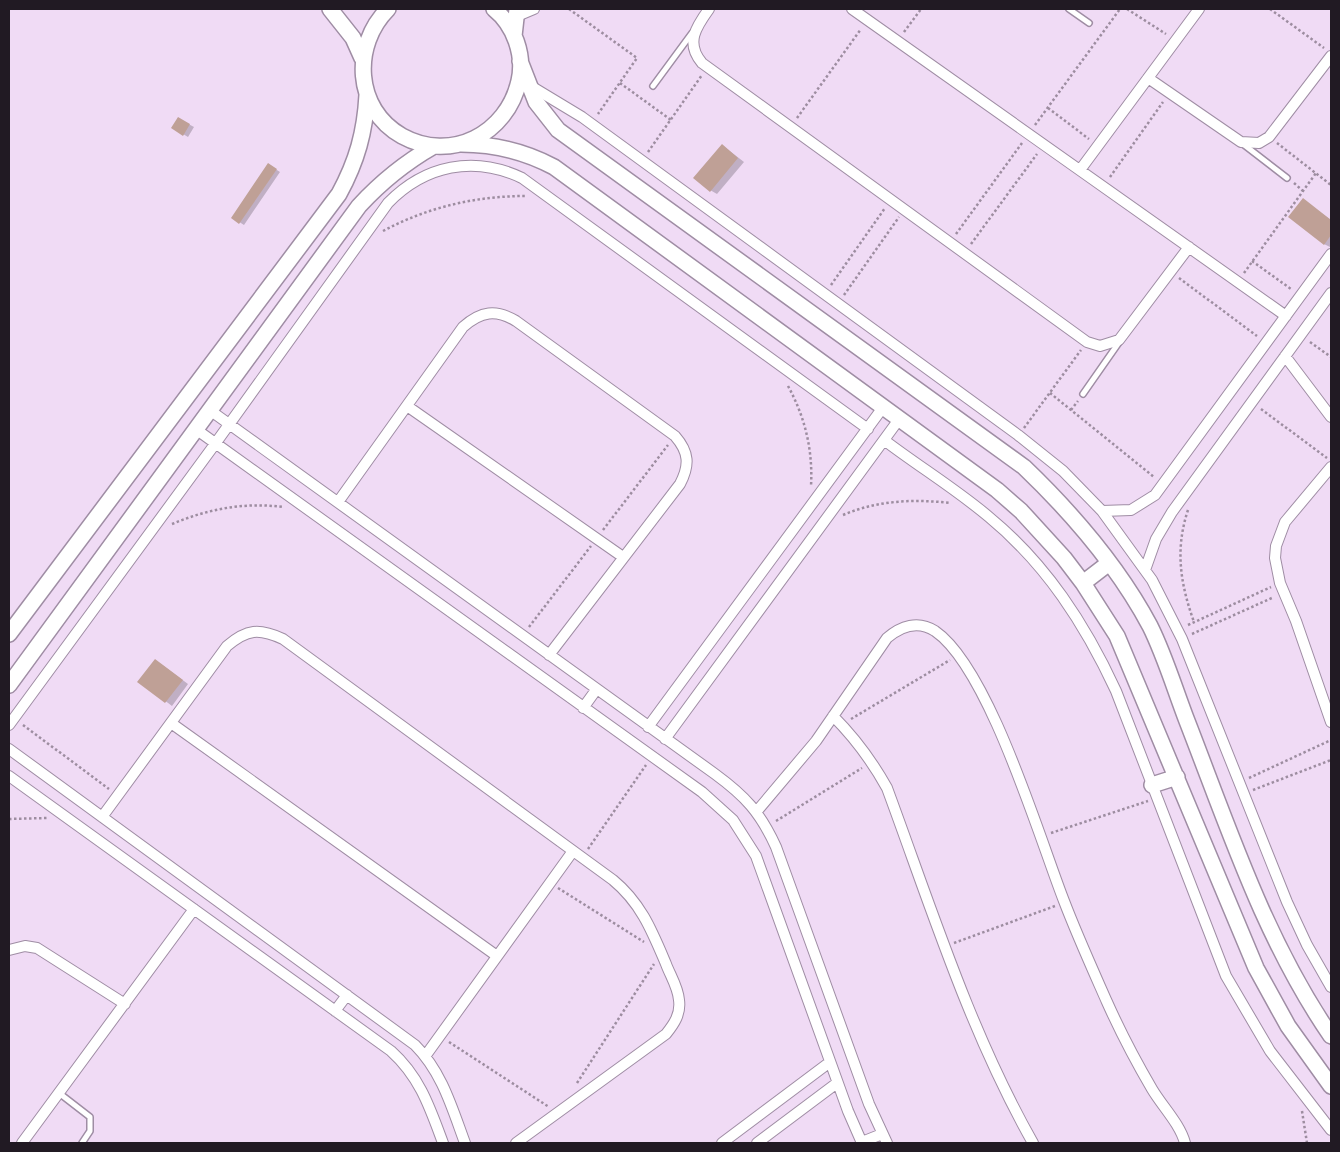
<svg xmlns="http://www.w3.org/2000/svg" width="1340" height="1152" font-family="Lora,serif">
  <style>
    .shadow { fill: #0003 }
    .building { fill: #bfa096 }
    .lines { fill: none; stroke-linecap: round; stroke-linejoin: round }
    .lane-casing { stroke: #9f8da4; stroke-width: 8 }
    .street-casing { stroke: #9f8da4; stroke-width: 12 }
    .secondary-casing { stroke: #9f8da4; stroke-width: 18 }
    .path { stroke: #9d8da0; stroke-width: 2.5; stroke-dasharray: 2.5 2.5; stroke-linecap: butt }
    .lane { stroke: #fff; stroke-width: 5 }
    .street { stroke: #fff; stroke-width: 10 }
    .secondary { stroke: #fff; stroke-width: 15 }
  </style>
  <rect width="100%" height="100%" fill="#f0dbf5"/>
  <path class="shadow" d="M179,119L194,127L188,137L173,128Z
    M722,145L744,162L717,194L710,190Z
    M269,165L280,172L244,225L233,218Z
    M1303,200L1331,220L1330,247L1324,244Z
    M161,664L188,684L172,706L139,681Z"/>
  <path class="building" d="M178,117L190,124L183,136L171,128Z
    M722,144L738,158L710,192L693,178Z
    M268,163L277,169L239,224L231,218Z
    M1303,198L1331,220V235L1324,245L1288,217Z
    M155,659L183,680L165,703L137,682Z"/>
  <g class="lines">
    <g class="lane-casing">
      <path id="lane" d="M1069,9L1089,23
        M653,86L692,33
        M1243,144L1287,178
        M1083,394L1120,341
        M59,1093L90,1117V1131L82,1143"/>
    </g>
    <g class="street-casing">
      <path id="street" d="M709,9C696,27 685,43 702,63L1087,342L1100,346L1119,340L1189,247
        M852,9L1286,316
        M515,17L534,9
        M1148,78L1241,142L1259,143L1269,137L1331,56
        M529,85L582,117L1018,435L1063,471L1102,511L1152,580L1182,639L1287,902L1307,945L1331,987
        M1080,170L1199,9
        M1285,356L1331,417
        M407,406L623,557
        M211,411L715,774C745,796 760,812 776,847L869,1104L887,1143
        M197,430L702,792L733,820L756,856L848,1111L862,1143
        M884,440C918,466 956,489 989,517C1046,564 1085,624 1116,691L1226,976L1270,1051L1331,1130
        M1331,467L1285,522L1276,546L1275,558L1280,583L1296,621L1331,722
        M338,502L463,327C481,311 496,309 516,321L675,436C689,452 690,465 680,484L549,655
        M1102,511L1131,510L1155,495L1331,254
        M1145,570L1156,539L1172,512L1331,293
        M583,708L596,690
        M833,716C855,738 872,761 887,788C931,907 970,1032 1033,1143
        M171,723L497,956
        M9,725L215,444L388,203C425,165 474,155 522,178L868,429
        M648,727L884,406
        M665,739L900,418
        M9,749L415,1045C442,1072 452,1108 465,1143
        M9,776L391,1051C420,1077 430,1108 443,1143
        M757,811L816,741L887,638C901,626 918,620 935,631C989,668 1039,837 1064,901C1077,935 1092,968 1107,1002C1120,1031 1135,1060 1152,1089C1162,1106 1180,1124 1185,1143
        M102,817L227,646C247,629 259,628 283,639L613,880C641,903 652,931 666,964C670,975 678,987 679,1000C681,1014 674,1024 666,1034L516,1143
        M9,950L25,946L37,948L125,1004
        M335,1011L347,995
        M426,1055L573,851
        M862,1142L882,1134
        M22,1143L194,909
        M722,1143L830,1062
        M757,1143L837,1083"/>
    </g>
    <g class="secondary-casing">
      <path id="secondary" d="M330,9L353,38L362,58
        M388,9C352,45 354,109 402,136C451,163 507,134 519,81C525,55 514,25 494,9
        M514,36L517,9
        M520,61L536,102L558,130L1024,467C1073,514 1118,566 1150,626C1165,656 1175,690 1187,721C1229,829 1265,940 1331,1036
        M461,144C495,144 524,151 554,167L997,490L1021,511L1064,558L1083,583L1117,636L1256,968L1288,1026L1331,1086
        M1083,583L1109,563
        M9,634L339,194C357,161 365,132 367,95
        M9,685L359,206C381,182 406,162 434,146
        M1152,785L1177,777"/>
    </g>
    <path class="path" d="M569,9L637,58L598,114
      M1127,9L1166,34
      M1270,9L1324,48
      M904,32L921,9
      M620,83L671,120
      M1048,108L1089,139
      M797,118L861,29
      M1035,125L1120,9
      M1277,143L1331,185
      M648,152L702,75
      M1110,177L1163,102
      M1294,183L1303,191
      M383,231C428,207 476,196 526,196
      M956,234L1022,143
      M971,244L1037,154
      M1252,261L1291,289
      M1244,273L1316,173
      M1179,278L1257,336
      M831,285L885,208
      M844,295L899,217
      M1310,342L1331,357
      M788,386C805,417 813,450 811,486
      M1050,393L1154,477
      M1261,409L1327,458
      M1071,410L1078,401
      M1024,428L1081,350
      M1188,510C1175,549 1180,583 1194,622
      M843,515C878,500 914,499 951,503
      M172,524C208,509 244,502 283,507
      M603,530L668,445
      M1188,625L1271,587
      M529,627L591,546
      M1192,634L1274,597
      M851,719L950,660
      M23,725L109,789
      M1249,778L1331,740
      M1253,790L1331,760
      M9,819L47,818
      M776,821L862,768
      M1051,833L1148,801
      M588,849L646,765
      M558,888L644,942
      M954,943L1055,906
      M449,1042L549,1107
      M577,1083L654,964
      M1302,1111L1307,1143"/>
    <use href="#lane" class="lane"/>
    <use href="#street" class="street"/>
    <use href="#secondary" class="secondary"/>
  </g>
  <rect width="1340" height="1152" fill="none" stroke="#211a23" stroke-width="20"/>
</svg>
